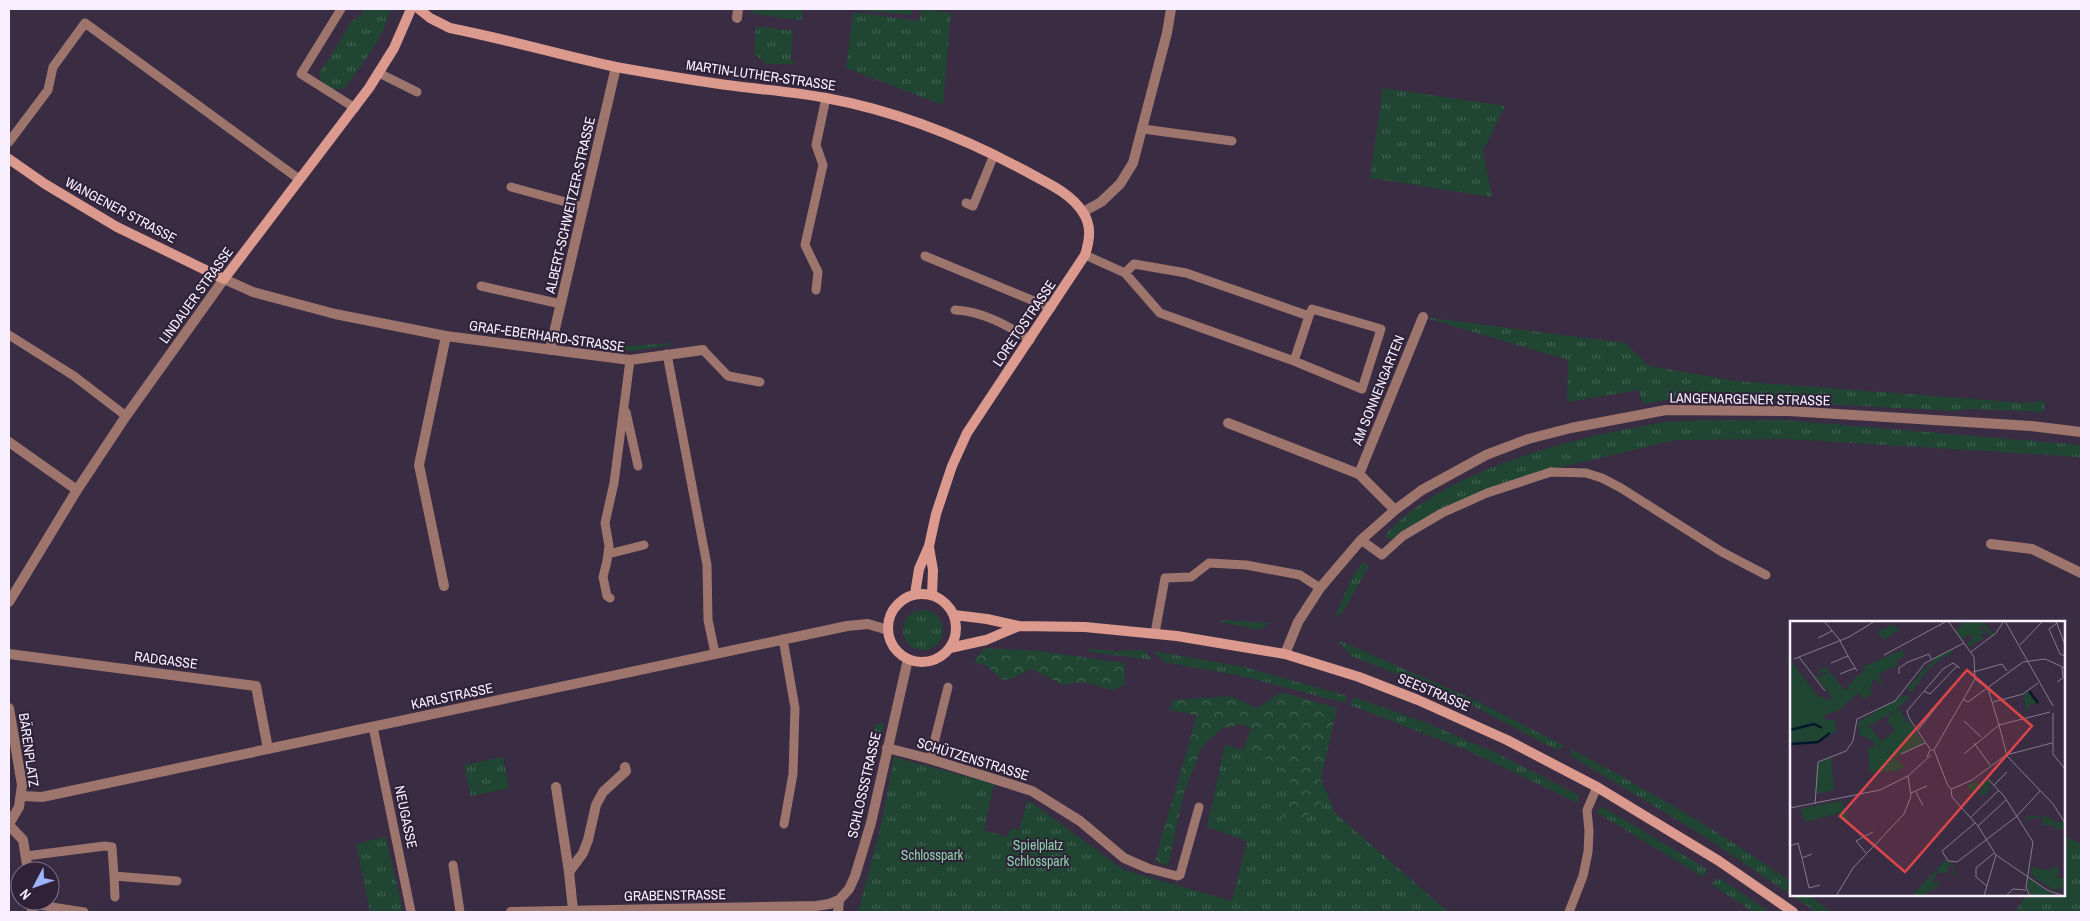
<svg xmlns="http://www.w3.org/2000/svg" width="2090" height="921" font-family="'Archivo Narrow',sans-serif">
  <style>
    .grass { fill: url(#grass-tufts) }
    .forest { fill: url(#forest-crowns) }
    .pitch { fill: #204633 }
    .lines { fill: none; stroke-linecap: round; stroke-linejoin: round }
    .service { stroke: #9e756d; stroke-width: 9 }
    .pedestrian { stroke: #9e756d; stroke-width: 10 }
    .minor { stroke: #9e756d; stroke-width: 10 }
    .tertiary { stroke: #9e756d; stroke-width: 10 }
    .secondary { stroke: #db9a8d; stroke-width: 10 }
    .labels { text-anchor: middle; stroke-width: 4; stroke-linejoin: round; paint-order: stroke }
    .street-label { font-size: 14px; fill: #f8efff; stroke: #2f2238 }
    .park-label { font-size: 14px; fill: #8cd2ab; stroke: #2f2238 }
    .inset-river { fill: none; stroke: #01172a; stroke-width: 2.5 }
    .inset-road { fill: none; stroke: #867a8e; stroke-width: 1 }
    .view { fill: #db4648; fill-opacity: 0.15; stroke: #db4648; stroke-width: 2.5 }
    .inset-edge { fill: none; stroke: #f8efff; stroke-width: 2.5 }
  </style>
  <defs>
    <pattern id="grass-tufts" width="24" height="20" patternUnits="userSpaceOnUse" patternTransform="scale(1.25)"><rect width="24" height="20" fill="#204633"/><path d="M3 7l-1-3M5 7V3M7 7l1-3M15 17l-1-3M17 17v-4M19 17l1-3" fill="none" stroke="#416152"/></pattern>
    <pattern id="forest-crowns" width="20" height="18" patternUnits="userSpaceOnUse" patternTransform="scale(1.25)"><rect width="20" height="18" fill="#204633"/><path d="M2 6a3 3 0 1 1 6 0M12 15a3 3 0 1 1 6 0" fill="none" stroke="#416152"/></pattern>
  </defs>
  <rect width="100%" height="100%" fill="#3a2c43"/>
  <path class="grass" d="M364,9H391C382,40 363,63 344,89H332L322,83L319,73L332,55L351,22L363,13Z
    M753,9H803L801,20L753,14Z
    M846,9H912V15Z
    M922,9L951,13L943,105L846,68L853,12L919,21Z
    M756,26L793,31L791,59L795,64H766L754,53Z
    M1383,88L1505,106L1483,151L1492,197L1370,178Z
    M1423,317L1625,343L1649,366L1735,381L2026,403L2045,401L2044,412L1968,409L1955,411L1787,402L1666,400L1643,404L1639,390L1567,402L1568,360Z
    M672,343V345L632,351L591,349L592,344L630,346Z
    M1783,420L2081,445V457L1788,439L1676,440L1540,472L1396,539L1386,538V534C1437,477 1552,443 1627,429C1641,427 1655,423 1668,422C1706,419 1745,421 1783,420Z
    M1363,562L1369,566L1343,612L1335,618L1351,579Z
    M903 630a20 20 0 1 1 40 0a20 20 0 1 1-40 0Z
    M1222,620L1270,623L1260,630L1220,622Z
    M1338,640L1475,700L1564,746L1557,750L1458,698L1351,656Z
    M1089,649L1115,651L1143,650L1153,660L1089,652Z
    M1153,651L1244,667L1347,696L1345,703L1237,675L1164,662Z
    M1354,697L1424,722L1492,751L1578,795V803L1469,751L1350,705Z
    M876,724H884L876,759L868,752Z
    M1225,744L1321,779L1335,813L1448,912H858L881,826L894,757L994,784L984,830L1008,837L1010,828L1019,830L1028,800L1124,870L1232,901L1247,841L1207,827Z
    M1571,749C1647,790 1721,832 1791,882V895H1809L1831,912H1816L1702,835L1571,756Z
    M503,757L509,788L471,796L464,765Z
    M1603,807L1708,870L1703,877L1596,812Z
    M2064,836L2081,844V912H2016L2026,895H2064Z
    M386,837L403,912H370L356,844Z
    M1719,878L1770,912H1753L1711,884Z"/>
  <path class="forest" d="M985,648L1039,651L1125,663L1124,685L1112,690L1084,682L1063,685L1031,669L1013,678L1002,680L987,666L973,662Z
    M1281,692L1337,708L1321,779V804L1301,821L1280,824L1292,784L1276,763L1243,751L1251,728L1241,724L1221,729L1202,747L1184,793L1168,866L1155,861L1197,715L1169,710L1172,700L1230,696L1257,708Z"/>
  <path class="pitch" d="M911,778L976,795L973,804L909,787Z"/>
  <g class="lines">
    <path class="service" d="M341,9L301,74L355,108
      M379,73L417,92
      M1143,129L1232,141
      M9,142L48,90L53,67L85,23L299,179
      M511,187L584,207
      M966,203L973,206L994,155
      M1085,255L1125,273L1160,313L1294,361L1309,316L1186,273L1134,264L1125,273
      M925,256L1051,308
      M481,286L561,304
      M816,290L818,272L805,245L823,165L816,145L826,98
      M955,310C982,311 1007,325 1030,340
      M9,335L74,376L126,416
      M703,350L728,376L760,382
      M667,354L707,565L708,620L715,653
      M1294,361L1362,389L1381,329L1312,309L1309,316
      M626,412L638,466
      M1361,540L1382,555L1403,536L1442,513L1487,493L1551,472L1586,473L1602,478L1621,488L1722,552L1766,575
      M608,554L644,545
      M610,598L607,596L603,577L607,561L609,546L605,523L614,483L630,360
      M1155,633L1165,578L1191,577L1209,563L1246,565L1300,575L1320,588
      M783,639L795,708L793,774L784,824
      M373,727L411,912
      M930,759L948,687
      M26,856L105,846L112,847L114,876L177,881
      M453,865L460,912
      M1147,868L1177,876L1180,875L1199,807
      M114,876L115,897
      M32,904L84,912
      M1569,912L1583,876L1588,852L1589,831L1587,810L1597,787"/>
    <path class="pedestrian" d="M556,787L569,872
      M573,910L569,872L583,853L588,840L596,805L603,792L626,771L625,767"/>
    <path class="minor" d="M737,18L738,9
      M1083,212L1101,202L1120,184L1133,163L1167,33L1171,9
      M224,279L253,292L335,314L446,336L630,360L703,350
      M550,350L616,67
      M1228,423L1359,474L1395,510
      M9,442L77,490
      M1359,474L1423,317
      M1991,544L2032,549L2081,573
      M444,586L419,465L446,336
      M9,654L256,686L268,749
      M1285,654L1298,622L1320,588L1361,540L1395,510L1422,490L1486,455L1528,439L1571,428L1666,410L1789,411L2031,426L2081,432
      M887,748L930,759L1032,791L1080,821L1124,858L1147,868
      M22,796L42,797L847,626L868,624L888,630
      M9,825L23,840L28,871
      M31,901L32,912
      M511,912L816,906L829,904L839,900
      M838,912L839,900L849,889L855,876L871,823L908,659"/>
    <path class="tertiary" d="M9,602L77,490L126,416L224,279
      M9,708L22,785L19,807L9,824"/>
    <path class="secondary" d="M419,9L430,18L450,28C506,39 560,55 616,67C655,74 696,81 735,86C765,90 796,92 826,98C897,111 967,139 1031,174C1049,184 1070,193 1082,211C1092,225 1090,239 1085,255L967,433L952,466L936,514L929,546L919,569L915,594
      M9,159L45,184L117,227L224,279L369,88L394,48L411,9
      M929,547L933,570L932,595
      M888 628a34 34 0 1 1 68 0a34 34 0 1 1-68 0Z
      M954,615L987,619L1019,626L1085,627L1177,636L1285,654L1359,677L1418,700L1507,740L1597,787L1719,861L1793,912
      M950,648L986,640L1019,626"/>
  </g>
  <g class="labels">
    <g class="street-label">
      <text transform="translate(761 75) rotate(8)" y="5">MARTIN-LUTHER-STRASSE</text>
      <text transform="translate(570 205) rotate(-77)" y="5">ALBERT-SCHWEITZER-STRASSE</text>
      <text transform="translate(121 210) rotate(28)" y="5">WANGENER STRASSE</text>
      <text transform="translate(196 295) rotate(-54)" y="5">LINDAUER STRASSE</text>
      <text transform="translate(1024 323) rotate(-56)" y="5">LORETOSTRASSE</text>
      <text transform="translate(547 336) rotate(8)" y="5">GRAF-EBERHARD-STRASSE</text>
      <text transform="translate(1378 390) rotate(-68)" y="5">AM SONNENGARTEN</text>
      <text transform="translate(1750 399) rotate(1)" y="5">LANGENARGENER STRASSE</text>
      <text transform="translate(166 660) rotate(7)" y="5">RADGASSE</text>
      <text transform="translate(1434 692) rotate(23)" y="5">SEESTRASSE</text>
      <text transform="translate(452 696) rotate(-12)" y="5">KARLSTRASSE</text>
      <text transform="translate(29 750) rotate(82)" y="5">BÄRENPLATZ</text>
      <text transform="translate(973 759) rotate(17)" y="5">SCHÜTZENSTRASSE</text>
      <text transform="translate(864 785) rotate(-77)" y="5">SCHLOSSSTRASSE</text>
      <text transform="translate(406 817) rotate(78)" y="5">NEUGASSE</text>
      <text transform="translate(675 895) rotate(-1)" y="5">GRABENSTRASSE</text>
    </g>
    <g class="park-label">
      <text x="1038" y="850">Spielplatz<tspan x="1038" dy="16">Schlosspark</tspan></text>
      <text x="932" y="860">Schlosspark</text>
    </g>
  </g>
  <g transform="translate(1790 621)">
    <rect width="275" height="275" fill="#3a2c43"/>
    <path d="M174,0H192L204,13L201,16L191,4L189,6L195,12L189,14L194,17L179,26L177,23L182,17L181,12L172,18L166,10ZM112,29L115,35L106,39L108,44L88,53L93,65L83,58L80,68L83,73L74,78L70,72L66,74V56L75,50L73,46ZM161,30L164,32L153,36L135,52L121,72L117,66L126,59L133,46L135,49L147,35ZM0,39L28,75L42,80L39,83L41,90L33,93L35,99H45L47,110L28,121L0,123ZM239,70L241,72L238,75L243,73L247,83L240,82L239,86L237,82L239,88L236,90L234,74ZM107,89L112,90V97H117L115,102L119,100L134,122L126,127L124,124L123,128L104,136L115,146L107,150L88,151L84,121L73,115V108L81,106L91,120L105,110L97,98ZM41,135L44,169L25,173L27,144ZM195,157L201,163L197,164L201,168L193,175L189,172L194,167L192,165L187,170L185,168L183,173L177,165L185,160L189,164ZM63,178L52,181L58,198L52,201L49,192L15,201L11,187ZM238,195H255L268,202L273,200L275,206L264,210L267,205L253,204V196L238,198L234,205ZM155,239L164,244V251L169,254L162,253L163,245L159,244L157,252H149L147,248ZM241,246L260,250L263,246L273,247H268V254L265,256L275,258L272,268L268,266L270,261L266,270H275L269,272L254,263L241,253ZM146,249L147,254L141,261H149L148,266L145,265L144,270L137,269L136,275H122ZM240,256L253,267L267,275H241L237,265Z" fill="#204633"/>
    <path d="M36,46L55,70L66,56L71,60L65,67L66,74L49,89L35,94L36,99L33,93L41,89L39,84L42,77L25,55L28,54L46,78L52,73L35,50L30,53L27,51ZM113,74L120,76L105,90L73,108V115L69,113L68,101Z" fill="#204633"/>
    <path d="M85,125L88,151L80,152L78,127Z" fill="#204633"/>
    <path d="M103,3L109,9L94,19L88,11ZM36,52L52,73L46,78L30,56Z" fill="#204633"/>
    <path class="inset-river" d="M239,70L248,82M0,109L24,103L32,107M0,123L28,121L40,112"/>
    <path class="inset-road" d="M34,0L49,18L58,35L41,42M158,0L184,36L185,58M215,0L263,85M266,0L275,24M267,2L259,8L270,33L275,35M28,17L42,10M230,24L253,0M181,31L206,12L214,0M94,34L157,0M58,35L67,50M9,36L35,70M4,38L59,16L85,0M183,51L212,43L217,50M50,53L65,47M109,53V47L118,41L139,33L141,38M267,61L273,57L272,46M134,70L140,73L167,45M173,78L178,81L233,41L255,38L275,47M203,81L233,73L248,62M260,91L209,104L217,135L263,183L275,202M263,92V133L275,148M174,100L191,116M128,109L151,80M184,122L200,144M140,128L119,97L117,90L153,48L163,42L170,47M144,129L185,58M111,133L135,122M174,133L209,104L198,68L185,58M216,134L262,122M137,136L140,129H144L158,165L162,168L182,159L216,134M196,156L214,175L243,221L236,266L240,275M204,164L217,151M161,168L162,176L188,205L206,234L257,269L274,275M126,171L133,185M121,172L137,165M25,183L28,141L56,130L63,120L67,98L105,80L135,42L174,22M0,187L90,169L118,155L141,134M180,197L209,169M185,202L152,230L158,240L167,241L226,196L250,170M188,205L216,179M0,225L8,222L12,237L22,233M76,232L66,220L83,211M12,237L19,267L30,264M197,265L186,256V247L204,232M46,275L63,247L114,193L121,175L118,155M194,275L206,234M216,275L223,268L236,269"/>
    <path class="view" d="M177,49L242,105L115,251L50,195Z"/>
    <rect width="275" height="275" class="inset-edge"/>
  </g>
  <rect width="2090" height="921" fill="none" stroke="#f8efff" stroke-width="20"/>
  <g transform="translate(35 886) rotate(229)"><circle r="24" fill="#2f2238" stroke="#7f7488"/>
  <path d="M0-4L9 19L0 12L-9 19Z" fill="#9db4fd"/>
  <text y="-8" font-size="14" font-weight="bold" text-anchor="middle" fill="#f8efff">N</text>
  </g>
</svg>
